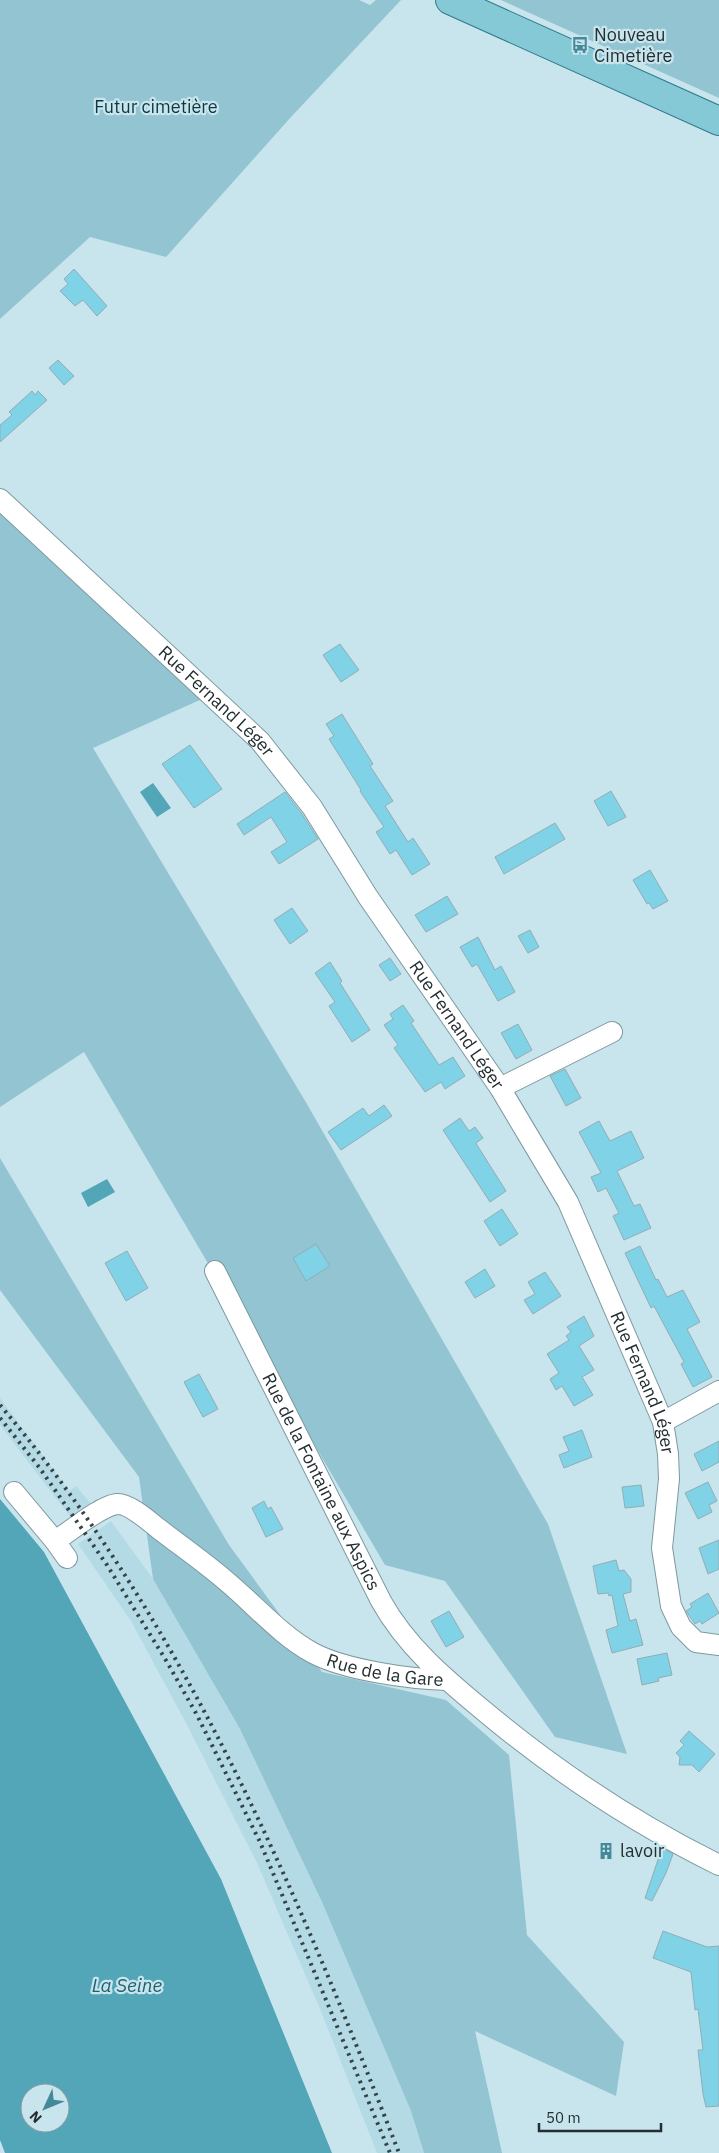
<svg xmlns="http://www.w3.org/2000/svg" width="719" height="2153" font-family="'IBM Plex Sans',sans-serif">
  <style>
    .built { fill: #b4dbe5 }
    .green { fill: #92c4d1 }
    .water { fill: #53a5b8; fill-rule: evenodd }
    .building { fill: #80d2e6; stroke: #91adb5 }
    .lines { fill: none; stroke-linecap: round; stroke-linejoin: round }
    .street-casing { stroke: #7d99a0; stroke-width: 22 }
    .primary-casing { stroke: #2e7b8b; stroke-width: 30 }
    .street { stroke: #fff; stroke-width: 20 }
    .primary { stroke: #85c9d7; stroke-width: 28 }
    .rail { stroke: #364346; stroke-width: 4; stroke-dasharray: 2.5 5; stroke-linecap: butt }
    .labels { text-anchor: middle; stroke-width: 4.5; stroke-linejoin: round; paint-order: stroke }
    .poi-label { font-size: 18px; fill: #232e31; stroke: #c8e5ed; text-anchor: start }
    .park-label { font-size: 18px; fill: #103840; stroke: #c8e5ed }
    .street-label { font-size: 18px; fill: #232e31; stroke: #c8e5ed }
    .water-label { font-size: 19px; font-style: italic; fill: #1f616f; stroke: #c8e5ed }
  </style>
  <rect width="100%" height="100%" fill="#c8e5ed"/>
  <path class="built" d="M0,1398L69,1491L76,1486L92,1505L72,1519L0,1425Z
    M111,1521L153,1579L240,1729L322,1902L411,2111L424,2153H377L320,2009L257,1863L187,1725L131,1621L78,1544Z"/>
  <path class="green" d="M0,0H359L370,5L376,0H401L291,117L166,257L90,237L0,319Z
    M501,0H719V98Z
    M0,511L202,699L93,748L304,1099L548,1524L627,1754L555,1737L445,1581L385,1565L84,1052L0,1107Z
    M0,1158L229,1545L322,1672L446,1700L509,1755L527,1935L624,2042L616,2096L475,2031L502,2153H424L411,2111L322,1902L240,1729L153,1579L139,1477L0,1290Z"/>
  <path class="water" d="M153,783L171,808L157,817L140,792Z
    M107,1179L115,1192L88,1207L81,1193Z
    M0,1499L44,1552L221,1879L332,2153H5L0,2140ZM30,2093H60V2123H30Z"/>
  <path class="building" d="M74,269L107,306L97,316L83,300L75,306L60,291L68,284L64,279Z
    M58,360L74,376L64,385L49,368Z
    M32,391L35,395L38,391L47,400L0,442V425L12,415L9,412Z
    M340,644L359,670L341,682L323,655Z
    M342,714L373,764L370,766L393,801L385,806L408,842L413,838L430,864L412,875L396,850L390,854L376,832L384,827L360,791L361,790L329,739L334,736L326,724Z
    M190,745L222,789L194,808L162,764Z
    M611,791L626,817L608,826L594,801Z
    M285,792L302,814L318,839L279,864L271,852L287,842L271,817L244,835L237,824Z
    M555,823L565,839L504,874L495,857Z
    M650,870L668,901L653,909L649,903L647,904L633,880Z
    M447,896L458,914L426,932L415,915Z
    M292,908L308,931L290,944L274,920Z
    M530,930L539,947L528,953L518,936Z
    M478,937L495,970L501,966L515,992L498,1001L477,964L472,967L460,947Z
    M390,958L401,974L390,981L379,965Z
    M330,962L342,981L340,983L370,1030L352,1042L329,1006L335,1002L315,973Z
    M403,1005L414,1021L411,1023L439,1065L453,1057L465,1076L445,1089L441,1082L425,1092L394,1048L398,1045L384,1025L393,1019L390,1014Z
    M518,1024L532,1050L516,1059L501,1033Z
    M565,1069L581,1098L566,1106L550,1076Z
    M384,1105L392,1116L341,1150L328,1132L363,1108L369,1116Z
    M460,1118L469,1131L475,1127L483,1138L476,1143L477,1145L506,1191L490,1202L443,1130Z
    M599,1121L610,1141L631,1131L644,1158L617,1171L634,1206L640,1204L651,1228L624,1240L613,1216L619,1213L606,1188L598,1192L591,1177L601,1173L579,1132Z
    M502,1209L518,1234L500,1246L484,1221Z
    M316,1244L330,1266L306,1281L293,1258Z
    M640,1246L656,1280L658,1279L667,1297L683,1290L700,1322L687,1329L712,1377L693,1387L681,1364L684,1362L654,1306L651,1308L625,1253Z
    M127,1251L148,1288L126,1301L105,1263Z
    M485,1269L495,1286L475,1298L465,1282Z
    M545,1272L561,1296L533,1314L524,1300L535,1294L528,1282Z
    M584,1316L594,1336L579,1346L594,1370L582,1377L593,1395L574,1406L562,1386L556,1390L550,1379L559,1373L547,1354L569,1340L566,1336L571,1332L567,1327Z
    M199,1374L218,1409L203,1417L184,1382Z
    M582,1430L592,1457L564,1468L559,1455L569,1451L563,1437Z
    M719,1441V1462L702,1471L694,1454Z
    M708,1482L717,1501L709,1505L712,1512L698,1519L685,1493Z
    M641,1485L644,1506L625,1508L622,1487Z
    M264,1501L268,1509L271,1507L283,1529L266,1537L252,1508Z
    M719,1540V1569L708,1574L699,1548Z
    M616,1560L619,1571L624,1570L631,1579V1592L623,1594L630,1621L636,1619L643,1645L612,1653L606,1630L618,1626L612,1595L609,1596L608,1593L598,1594L593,1566Z
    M708,1593L719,1613L702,1624L700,1621L695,1624L686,1611L692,1607L690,1604Z
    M449,1611L464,1637L446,1647L431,1621Z
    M667,1653L672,1675L658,1678L659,1681L642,1685L637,1659Z
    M689,1731L715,1754L699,1772L692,1765H679L680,1757L676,1753L684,1745L680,1741Z
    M662,1848L673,1854L666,1873L652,1901L645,1898Z
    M663,1931L707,1947L719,1946V2106L706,2107L703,2094L698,2050H703L698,2009L695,2010L691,1972L653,1958Z"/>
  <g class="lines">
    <g class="street-casing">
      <g id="street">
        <path id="s1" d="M0,499L260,741L312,807L368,897L500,1088L568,1202L663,1422L668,1454L669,1479L662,1548L671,1606L681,1627L696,1642L719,1645"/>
        <path d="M500,1088L612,1032"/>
        <path id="s2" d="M215,1271L381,1601C406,1646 444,1678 484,1711C557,1772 634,1823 719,1865"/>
        <path d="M663,1422L719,1391"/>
        <path d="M14,1492L55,1541L67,1558"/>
        <path id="s3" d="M55,1541C71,1531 100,1506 117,1504C129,1503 150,1522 159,1529C181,1546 204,1562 225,1580C254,1604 280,1635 313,1653C345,1670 409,1679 446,1680"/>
      </g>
    </g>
    <g class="primary-casing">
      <path id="primary" d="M450,0L719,121"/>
    </g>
    <use href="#street" class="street"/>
    <use href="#primary" class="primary"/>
    <path class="rail" d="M0,1405C185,1623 296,1889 399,2153
      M0,1418L39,1467L107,1565L167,1662L197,1715L260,1842L390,2153"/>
  </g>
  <defs>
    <g id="bus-bare" transform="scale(1.35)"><path d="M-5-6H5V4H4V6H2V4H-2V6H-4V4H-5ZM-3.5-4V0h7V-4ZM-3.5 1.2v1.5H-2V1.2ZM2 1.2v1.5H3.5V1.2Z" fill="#458898" stroke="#c8e5ed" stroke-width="2.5" paint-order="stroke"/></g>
    <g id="building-bare" transform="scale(1.35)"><path d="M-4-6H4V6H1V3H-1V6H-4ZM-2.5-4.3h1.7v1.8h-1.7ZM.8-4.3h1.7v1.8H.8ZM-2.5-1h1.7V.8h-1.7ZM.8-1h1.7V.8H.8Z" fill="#458898" stroke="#c8e5ed" stroke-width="2.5" paint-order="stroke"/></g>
  </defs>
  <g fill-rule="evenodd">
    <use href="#bus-bare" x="580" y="45"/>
    <use href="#building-bare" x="606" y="1851"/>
  </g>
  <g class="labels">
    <g class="poi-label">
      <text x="594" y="41">Nouveau<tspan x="594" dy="21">Cimetière</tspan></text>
      <text x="620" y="1857">lavoir</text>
    </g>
    <g class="park-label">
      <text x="156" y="113">Futur cimetière</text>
    </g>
    <g class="street-label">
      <text dy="6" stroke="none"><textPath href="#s1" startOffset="296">Rue Fernand Léger</textPath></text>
      <text dy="6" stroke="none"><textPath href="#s1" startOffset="701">Rue Fernand Léger</textPath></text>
      <text dy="6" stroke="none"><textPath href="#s1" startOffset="1106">Rue Fernand Léger</textPath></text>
      <text dy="6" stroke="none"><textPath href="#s2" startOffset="236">Rue de la Fontaine aux Aspics</textPath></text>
      <text dy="6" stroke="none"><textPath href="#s3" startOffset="395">Rue de la Gare</textPath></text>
    </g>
    <g class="water-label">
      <text x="127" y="1992">La Seine</text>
    </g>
  </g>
  <g transform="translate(45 2108) rotate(226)"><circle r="24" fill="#c8e5ed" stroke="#869ca2"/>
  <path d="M0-4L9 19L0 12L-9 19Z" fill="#458898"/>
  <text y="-8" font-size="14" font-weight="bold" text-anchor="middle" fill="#232e31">N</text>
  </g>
  <path d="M539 2123v8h122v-8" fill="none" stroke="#232e31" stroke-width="2.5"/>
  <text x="546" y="2123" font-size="15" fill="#232e31" stroke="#c8e5ed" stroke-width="4" paint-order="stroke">50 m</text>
</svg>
